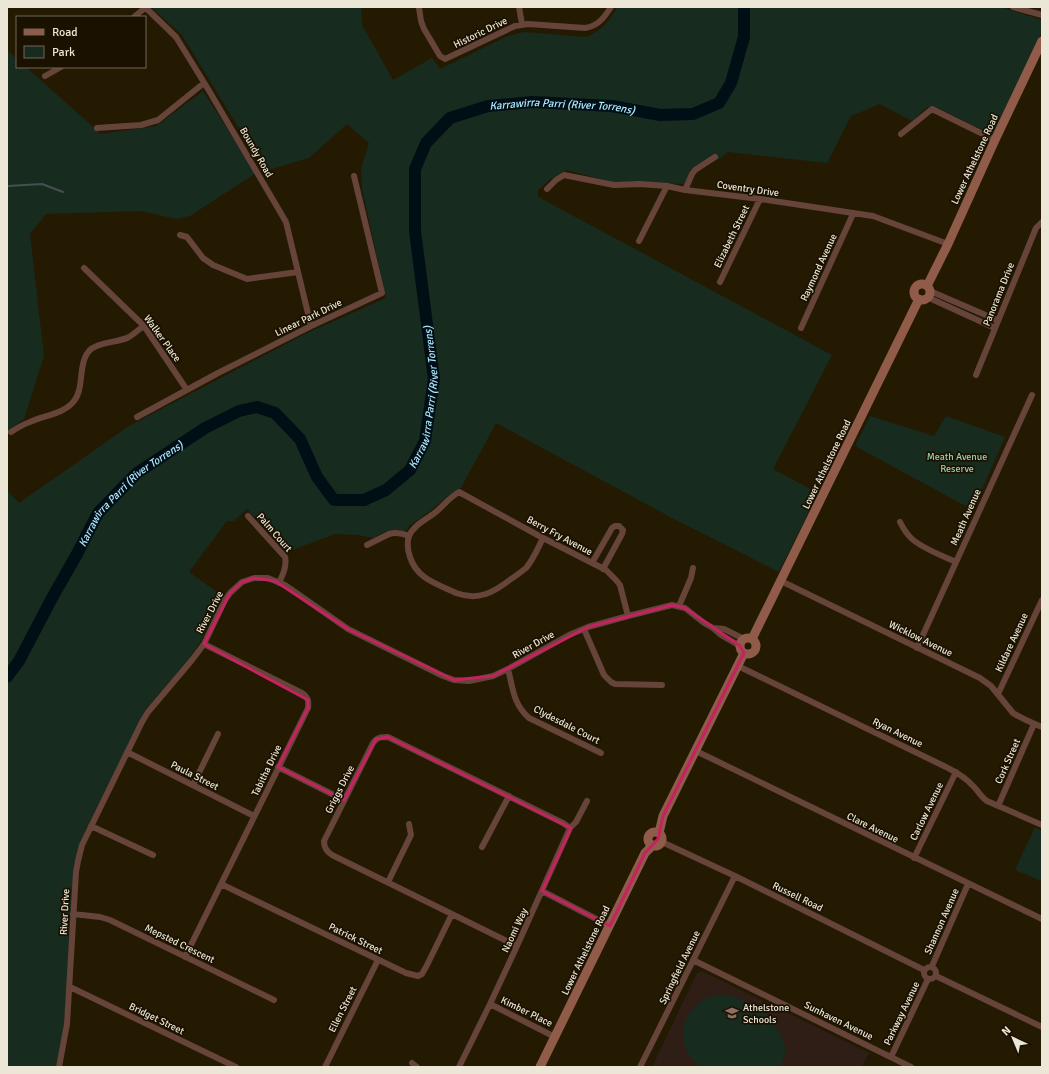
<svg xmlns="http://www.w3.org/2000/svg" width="1049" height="1074" font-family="Signika,sans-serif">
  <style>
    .education { fill: #2e1e16 }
    .green { fill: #182b1f }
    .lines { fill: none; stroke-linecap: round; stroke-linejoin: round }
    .stream { stroke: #475050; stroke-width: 2 }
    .river { stroke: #000f16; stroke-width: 12 }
    .street { stroke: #664439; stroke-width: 6 }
    .secondary { stroke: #905b48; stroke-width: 9 }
    .marked { fill: none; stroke: #c42261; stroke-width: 3; stroke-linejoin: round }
    .labels { text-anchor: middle; stroke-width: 3.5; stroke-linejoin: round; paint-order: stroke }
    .street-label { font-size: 10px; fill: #ece6d7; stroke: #1a1100 }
    .park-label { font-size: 10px; fill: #95d1ac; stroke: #1a1100 }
    .poi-label { font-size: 10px; fill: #ece6d7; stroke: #1a1100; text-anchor: start }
    .water-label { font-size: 11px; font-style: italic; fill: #afe8fe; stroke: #1a1100 }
  </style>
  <rect width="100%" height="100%" fill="#241a02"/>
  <path class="education" d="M702,971L869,1053L862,1067H652L697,973Z"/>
  <path class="green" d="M151,7H361L362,25L393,80L432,58L440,69L508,36L524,32L587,37C603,29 609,22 617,7H1001L1042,20V31L993,135L936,107H927L912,121L880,104L851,116L827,163L728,152L718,160L714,156L692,168L684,184L611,182L567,170L551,179L538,190V196L542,199L832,355L773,469L818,493L779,572L674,519L496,423L461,488L453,492L431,510L409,526L406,531C392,529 386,530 374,538L358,535L335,534L287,552L247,509L234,521H227L189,572L224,597L200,642L188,660L145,710L80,842L63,1032L56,1067H7V490L19,503L129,426L305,334L386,298L362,189L361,168L369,143L347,124L309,158L265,171L182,35Z
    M8,51L17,59V67H26L101,134L156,126L203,91L256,173L190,216L176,219L141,211L46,214L30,234L44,356L24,419L7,431V53Z
    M870,416L934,436L946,416L1005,437L973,510L855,446Z
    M1035,827L1042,831V881L1015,870Z
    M716,995C732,994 736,998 749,1003C752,1004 755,1004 758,1006C768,1013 782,1034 785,1046C786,1053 783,1062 780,1067H700C696,1062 691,1059 688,1053C675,1028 690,1001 716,995Z"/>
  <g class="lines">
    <path class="stream" d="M7,187L8,186L42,184L63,192"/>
    <path class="river" id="s1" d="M7,677L19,661L52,598L77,554L98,513L137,473L205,428L239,411L257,407L275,413L300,439L317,477L334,500H364L386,490L410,470L425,441L434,379L415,231V169L426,143L450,118L488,106L533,102L612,106L660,115L693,114L719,103L731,83L744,37V7"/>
    <path class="street" d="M145,7L176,37L208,89L286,222L311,326
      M519,7L522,24
      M1013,7L1042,15
      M419,8L421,21L424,29L440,56L445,59L515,26L528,24L585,28C598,26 604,18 611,7
      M134,17L146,7
      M45,76L61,67
      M97,128L141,125L158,120L204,83
      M901,134L932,109L995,140
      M547,189L556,180L564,175L614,185L640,184L667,186L685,190L760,199L873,216L948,244
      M685,190L692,174L695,170L715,157
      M180,235L187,237L203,258L213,265L247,279L298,272
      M639,241L667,186
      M84,268L144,326L187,390
      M720,282L760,199
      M930,291L997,320
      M927,297L995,328
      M801,328L853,214
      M976,375L1036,228L1042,222
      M137,417L218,373L311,326L382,293L354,176
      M11,432C17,428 24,424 30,422C45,415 64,414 74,401C85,388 77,361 91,349C102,341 118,343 129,337C134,334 139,329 144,326
      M248,516L285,557C287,566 283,574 279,583
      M900,522C903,528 906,533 911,538C921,548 943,556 956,562
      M409,536C407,542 408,551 410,557C417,579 437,584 456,593C478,601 493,593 511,579C516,576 521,572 526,568C533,560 538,548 543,538
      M367,545L389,534C396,532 402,533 409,536C414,524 428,519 437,511C445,504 450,497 459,492L543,538L606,570L616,580L620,585L628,616
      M592,563L612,528L615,526H619L623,530L622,534L603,569
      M781,581L980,678L991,686L1013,713C1022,719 1032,723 1042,727
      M679,606L691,578L693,568
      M713,628L724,629L744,639
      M584,629L604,675L611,682L615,684L662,685
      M917,648L1032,395
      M738,666L946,767C955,772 964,776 971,784C977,789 980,796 987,801L1042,825
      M508,669C513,688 513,704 529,718L601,753
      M998,694L1042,600
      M696,751L1042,919
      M127,752L254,816
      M278,767L344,800
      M193,785L218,734
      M998,806L1034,724
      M91,826L153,855
      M662,842L735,876L924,970
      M482,847L509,796
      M914,858L956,772
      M388,882L411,835L409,824
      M221,884L406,973L418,976L422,974L426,967L452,914
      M542,891L610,926
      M73,914L100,917L110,920L274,1000
      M517,946L332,855C327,852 324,848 324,841L373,743C377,737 381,737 388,737L563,823L570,828
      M185,957L308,708C309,701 308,697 302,693L204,644
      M693,960L911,1067
      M932,966L968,884
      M924 973a6 6 0 1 1 12 0a6 6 0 1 1-12 0Z
      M936,976L1042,1027
      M70,987L236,1067
      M490,1004L555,1037
      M891,1057L928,979
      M412,1063L417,1067
      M59,1067L67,1024L76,872L78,861L82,845L142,722L148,712L192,660L204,644L225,600L230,593L242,582L254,578H268L285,585L348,629L443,676L454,680L469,681L493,676L508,669L569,635L588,627L628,616L672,605L685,608L704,623L713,628L721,635L740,646
      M325,1067L378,960
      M459,1067L490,1004L517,946L570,828L576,822L587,801
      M640,1067L735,876"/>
    <path class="secondary" d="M914 292a8 8 0 1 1 16 0a8 8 0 1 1-16 0Z
      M927,286L948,244L995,140L1042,41
      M740 646a8 8 0 1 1 16 0a8 8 0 1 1-16 0Z
      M752,639L919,299
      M648 839a7 7 0 1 1 14 0a7 7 0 1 1-14 0Z
      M659,833L663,816L744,653
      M540,1067L645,853L653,845"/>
  </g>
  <path class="marked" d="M254,578L275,581L348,629L454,680L493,676L588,627L672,605L685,608L740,646L744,653L663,816L658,839L645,853L610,926L542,891L571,828L388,737L376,739L344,800L278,767L308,708V700L204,644L230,593L242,582Z"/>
  <defs>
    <g id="school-bare" transform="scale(1.08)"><path d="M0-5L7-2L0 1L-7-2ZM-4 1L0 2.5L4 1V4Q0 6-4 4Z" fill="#8d6e63" stroke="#1a1100" stroke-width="2.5" paint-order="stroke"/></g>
  </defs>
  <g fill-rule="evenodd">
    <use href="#school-bare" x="732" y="1013"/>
  </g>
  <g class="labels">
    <g class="street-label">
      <text transform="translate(480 32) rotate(-26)" y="4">Historic Drive</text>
      <text transform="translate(257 152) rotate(60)" y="4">Boundy Road</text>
      <text transform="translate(974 159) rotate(-65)" y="4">Lower Athelstone Road</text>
      <text transform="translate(748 188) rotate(8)" y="4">Coventry Drive</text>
      <text transform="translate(731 236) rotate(-64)" y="4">Elizabeth Street</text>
      <text transform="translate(818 267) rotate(-65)" y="4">Raymond Avenue</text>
      <text transform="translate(998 294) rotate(-68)" y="4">Panorama Drive</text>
      <text transform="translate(308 317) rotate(-26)" y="4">Linear Park Drive</text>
      <text transform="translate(163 338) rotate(54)" y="4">Walker Place</text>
      <text transform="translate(826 464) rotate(-64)" y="4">Lower Athelstone Road</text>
      <text transform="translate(965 517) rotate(-66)" y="4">Meath Avenue</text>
      <text transform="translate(275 532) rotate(49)" y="4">Palm Court</text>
      <text transform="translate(560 535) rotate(28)" y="4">Berry Fry Avenue</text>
      <text transform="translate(209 612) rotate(-62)" y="4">River Drive</text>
      <text transform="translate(921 638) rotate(26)" y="4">Wicklow Avenue</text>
      <text transform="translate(1011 642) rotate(-65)" y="4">Kildare Avenue</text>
      <text transform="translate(533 644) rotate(-29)" y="4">River Drive</text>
      <text transform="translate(567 724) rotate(27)" y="4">Clydesdale Court</text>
      <text transform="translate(898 732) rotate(26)" y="4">Ryan Avenue</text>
      <text transform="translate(1007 761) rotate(-66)" y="4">Cork Street</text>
      <text transform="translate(266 770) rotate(-64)" y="4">Tabitha Drive</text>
      <text transform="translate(195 775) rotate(27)" y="4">Paula Street</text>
      <text transform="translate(339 789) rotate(-63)" y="4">Griggs Drive</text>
      <text transform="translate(926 811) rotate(-64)" y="4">Carlow Avenue</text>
      <text transform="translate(873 827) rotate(26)" y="4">Clare Avenue</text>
      <text transform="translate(798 896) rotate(26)" y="4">Russell Road</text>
      <text transform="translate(64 912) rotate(-87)" y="4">River Drive</text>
      <text transform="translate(941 921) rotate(-66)" y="4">Shannon Avenue</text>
      <text transform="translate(514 930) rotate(-65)" y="4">Naomi Way</text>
      <text transform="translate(356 938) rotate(26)" y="4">Patrick Street</text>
      <text transform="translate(180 943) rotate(26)" y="4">Mepsted Crescent</text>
      <text transform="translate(585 950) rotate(-64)" y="4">Lower Athelstone Road</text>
      <text transform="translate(679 967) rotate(-64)" y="4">Springfield Avenue</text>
      <text transform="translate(342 1009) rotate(-63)" y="4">Ellen Street</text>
      <text transform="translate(527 1011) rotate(26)" y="4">Kimber Place</text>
      <text transform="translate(901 1013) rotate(-64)" y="4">Parkway Avenue</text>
      <text transform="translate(157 1018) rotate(26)" y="4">Bridget Street</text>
      <text transform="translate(839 1020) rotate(26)" y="4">Sunhaven Avenue</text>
    </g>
    <g class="park-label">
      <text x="957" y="460">Meath Avenue<tspan x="957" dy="12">Reserve</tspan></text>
    </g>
    <g class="poi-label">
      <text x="743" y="1011">Athelstone<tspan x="743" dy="12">Schools</tspan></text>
    </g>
    <g class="water-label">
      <text dy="4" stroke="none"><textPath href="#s1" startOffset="1076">Karrawirra Parri (River Torrens)</textPath></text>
      <text dy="4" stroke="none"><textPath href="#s1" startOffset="668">Karrawirra Parri (River Torrens)</textPath></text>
      <text dy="4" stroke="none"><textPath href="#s1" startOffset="224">Karrawirra Parri (River Torrens)</textPath></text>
    </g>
  </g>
  <rect width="1049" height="1074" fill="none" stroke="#ece6d7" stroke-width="16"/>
  <rect x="16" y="16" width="130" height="52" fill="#1a1100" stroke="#6e6656"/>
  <rect x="24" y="29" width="20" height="6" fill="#905b48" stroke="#6e6656"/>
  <text x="52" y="36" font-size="12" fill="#ece6d7">Road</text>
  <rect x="24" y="46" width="20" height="12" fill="#182b1f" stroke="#6e6656"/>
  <text x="52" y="56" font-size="12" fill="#ece6d7">Park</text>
  <g transform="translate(1013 1038) rotate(316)" stroke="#1a1100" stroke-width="3" paint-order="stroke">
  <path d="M0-3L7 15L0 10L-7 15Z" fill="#ece6d7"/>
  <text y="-6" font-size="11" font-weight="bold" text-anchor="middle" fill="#ece6d7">N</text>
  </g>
</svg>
